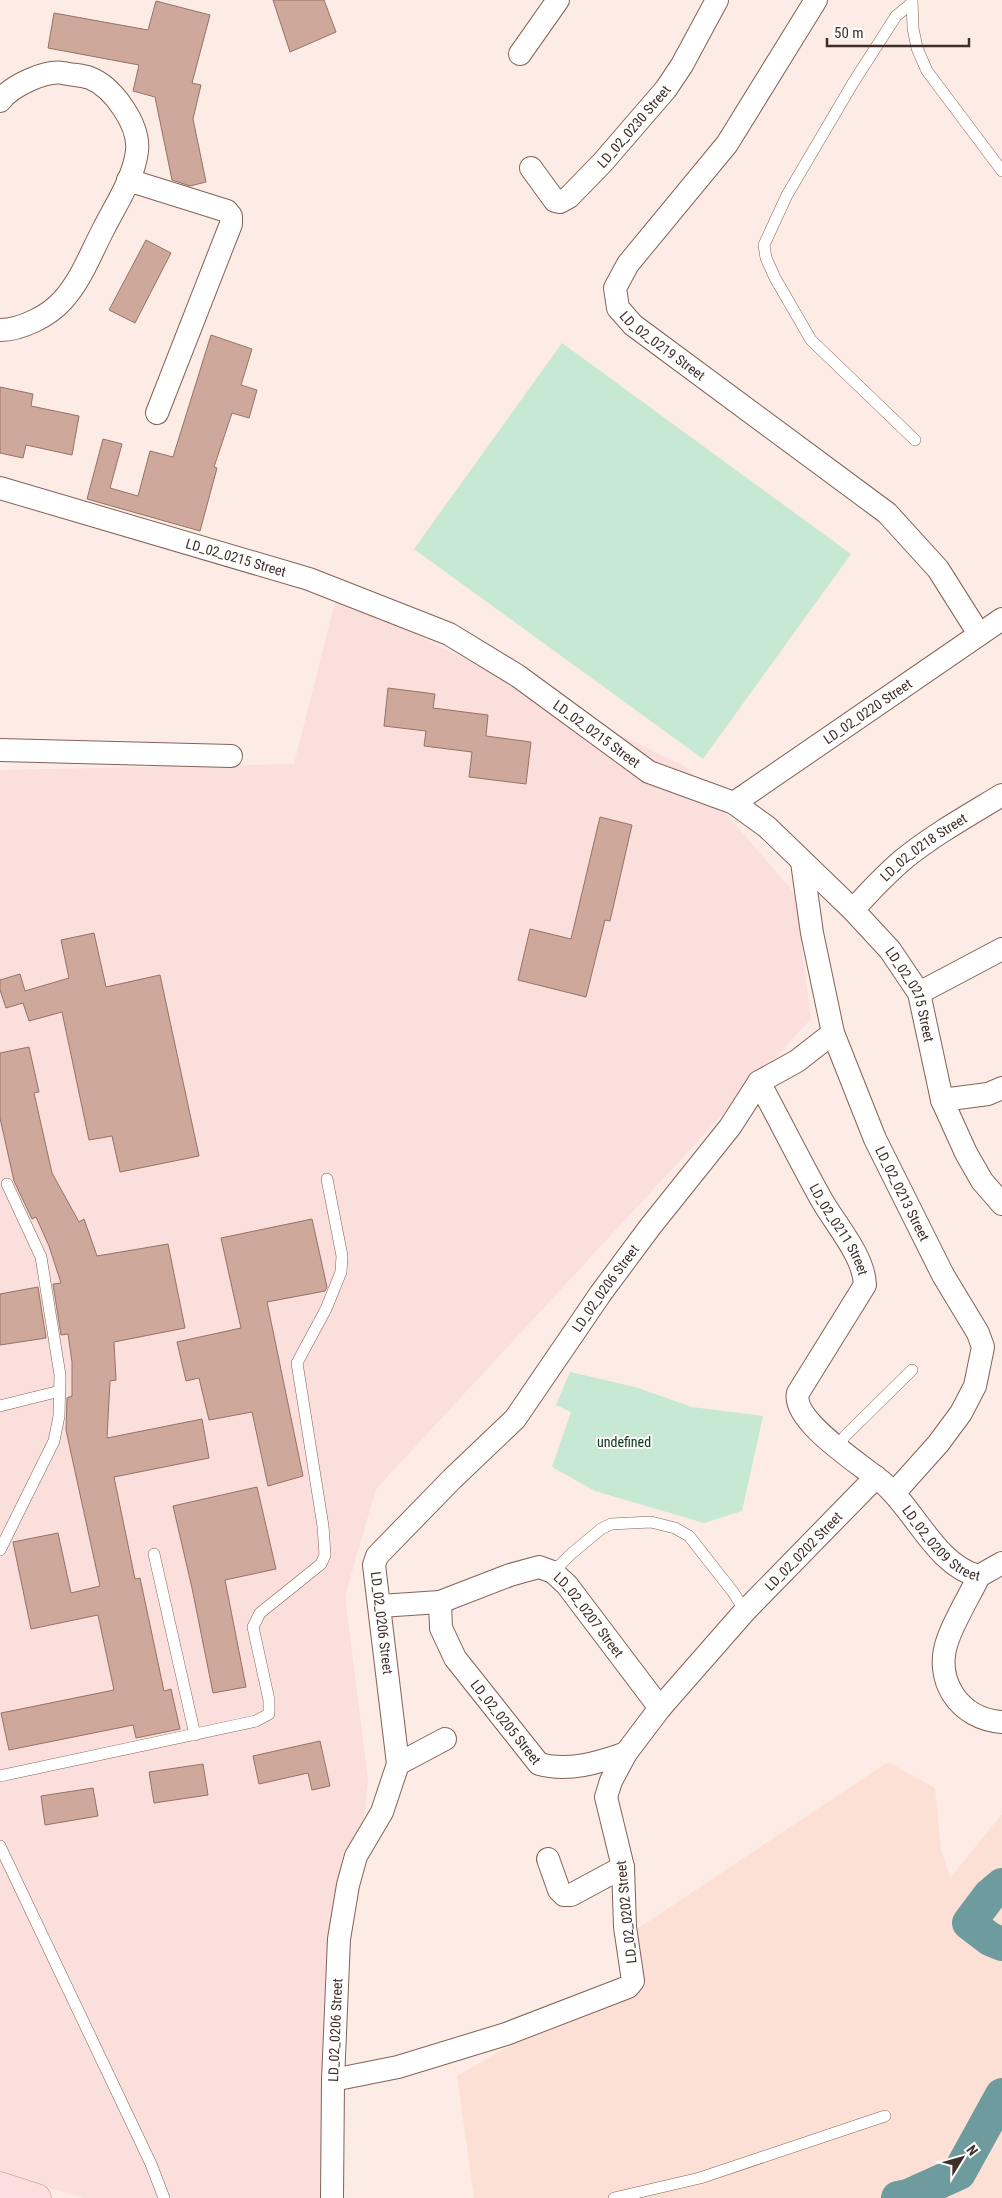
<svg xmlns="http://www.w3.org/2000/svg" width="1002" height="2198" font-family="'Roboto Condensed',sans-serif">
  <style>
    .built { fill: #fde0d5 }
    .medical { fill: #fadfdc }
    .green { fill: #c7e8d2 }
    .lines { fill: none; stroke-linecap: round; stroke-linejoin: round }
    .river { stroke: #6e9b9d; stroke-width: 34 }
    .building { fill: #cea89a; stroke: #957265 }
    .service-casing { stroke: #846255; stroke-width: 12 }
    .minor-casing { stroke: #846255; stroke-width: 24 }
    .primary-casing { stroke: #ba9290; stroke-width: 29 }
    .service { stroke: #fff; stroke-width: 11 }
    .minor { stroke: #fff; stroke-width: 22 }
    .primary { stroke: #fddddd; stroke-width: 28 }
    .labels { text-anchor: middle; stroke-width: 4; stroke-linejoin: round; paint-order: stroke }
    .street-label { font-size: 14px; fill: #3f2f2a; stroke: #fdfdfd }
    .park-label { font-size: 14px; fill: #07341d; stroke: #fdfdfd }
  </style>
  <rect width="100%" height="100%" fill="#fdece6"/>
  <path class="built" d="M888,1762L935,1788L941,1849L950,1878L1002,1814V2198H474L457,2076L509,2046L637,1993L616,1943Z"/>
  <path class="medical" d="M337,594L512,683L686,767L795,894L811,1019L376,1489L345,1596L368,1780L334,2087L328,2198H85L0,2174V770L294,764Z"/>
  <path class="green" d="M562,343L851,554L703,759L414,549Z
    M570,1372L635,1387L692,1407L763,1416L742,1511L704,1523L595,1491L552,1467L571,1412L556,1405Z"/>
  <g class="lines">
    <path class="river" d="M1002,1885L990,1895L969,1923L990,1939L1002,1944
      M898,2198L908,2196L959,2173L1002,2095"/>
  </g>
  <path class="building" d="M273,0H324L336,32L290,52Z
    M156,1L210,15L192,83L201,85L193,119L206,182L190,186L172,180L155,97L133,91L139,65L48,48L54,13L148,30Z
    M146,240L171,253L135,323L109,310Z
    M211,335L252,349L241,385L257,390L249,418L232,413L214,467L217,468L200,531L87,499L103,439L122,444L110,488L138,496L150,451L173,457Z
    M0,387L33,394L31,406L79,416L72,455L26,445L23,458L0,453Z
    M388,688L435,694L433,708L488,715L486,736L531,742L526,784L469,777L472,752L424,746L426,731L384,726Z
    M600,817L632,825L610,921L605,920L586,997L518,980L530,929L571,939Z
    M94,933L106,987L160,975L199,1156L120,1172L112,1136L89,1140L62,1012L29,1021L23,1003L6,1008L0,990V980L20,974L25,991L69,978L61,940Z
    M29,1047L39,1092L34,1093L52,1173L79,1222L84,1219L97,1256L168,1244L185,1328L114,1342L116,1380L110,1381L107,1438L202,1419L209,1458L114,1477L135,1579L140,1578L164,1691L171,1689L180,1729L136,1738L133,1725L9,1750L1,1713L114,1690L98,1615L31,1629L13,1542L58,1533L71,1593L100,1586L66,1430L67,1398L72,1396V1362L68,1334L61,1335L53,1284L61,1283L49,1246L36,1217L32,1219L14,1181L0,1118V1053Z
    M312,1219L327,1287L325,1291L267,1302L303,1476L268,1486L252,1412L209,1420L199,1378L186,1381L177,1342L241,1328L221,1238Z
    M38,1287L46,1338L0,1345V1294Z
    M257,1487L276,1569L225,1580L246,1687L213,1693L192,1588L173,1506Z
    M320,1741L330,1786L312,1790L308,1773L259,1784L253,1756Z
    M203,1764L208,1795L154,1803L149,1772Z
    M93,1788L98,1816L45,1825L41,1796Z"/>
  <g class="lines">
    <g class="service-casing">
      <path id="service" d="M912,0L913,28L917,48L927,71L1002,171
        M912,3L896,16L853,83L787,195L764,245L766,258L775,278L811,340L915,440
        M0,1406L60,1391
        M837,1448L845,1436L912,1370
        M0,1550L54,1441L59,1416L60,1375L41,1257L7,1184
        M154,1554L195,1735
        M553,1572L571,1554L601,1529L611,1524L651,1522L675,1528L689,1536L733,1592L745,1611
        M0,1776L256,1721L269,1714V1700L253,1627L260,1613L321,1564L325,1555L323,1526L297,1363L326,1309L341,1272L342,1256L327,1179
        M0,1846L151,2164L164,2198
        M614,2198L700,2178L885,2116"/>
    </g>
    <g class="minor-casing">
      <g id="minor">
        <path id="s1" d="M816,0L727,144L628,264L615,288L618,308L633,325L887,513L938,569L979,634"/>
        <path d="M520,54L558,0"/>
        <path d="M0,101C11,86 45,70 63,73C72,75 82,75 90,78C113,87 140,125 137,151C134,178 115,206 103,230C91,253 81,280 63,300C49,316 21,330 0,330"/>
        <path id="s2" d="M531,168L555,201L560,202L569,197L603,162L666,89L682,65L717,0"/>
        <path d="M128,180L227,211L231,216V224L157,413"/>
        <path id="s3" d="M0,488L309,579L449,634L518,676L649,772L734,803L767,827L853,910L890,950L919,993L942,1100L966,1153L982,1181L1002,1204"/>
        <path d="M0,750L231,756"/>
        <path id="s4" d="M734,803L1002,619"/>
        <path id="s5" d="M802,862L812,933L833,1033L875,1139L943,1275L978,1333L983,1347L975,1386L961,1413L938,1444L895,1492"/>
        <path id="s6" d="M853,910C869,892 886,874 905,858C935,834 969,815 1002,795"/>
        <path d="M919,993L1002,949"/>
        <path id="s7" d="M759,1082C780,1121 799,1159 820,1197C834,1223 864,1255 865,1285L798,1393C791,1421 862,1465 882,1482C914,1508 937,1567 979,1576"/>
        <path d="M942,1100L988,1094L1002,1088"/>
        <path d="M979,1576C969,1597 956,1617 948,1639C933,1680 959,1719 1002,1722"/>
        <path d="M979,1576L1002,1563"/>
        <path id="s8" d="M440,1602L441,1628L455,1658L539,1764C568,1772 598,1763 626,1753"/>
        <path id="s9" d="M380,1606L440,1602L510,1575L539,1567L553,1572L567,1585L660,1708"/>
        <path d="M398,1764L445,1739"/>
        <path d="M548,1859L559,1890L564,1895H571L623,1867"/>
        <path id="s10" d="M333,2080L398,2067L506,2034L628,1987L633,1981L625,1927L623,1867L606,1797L611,1781L626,1753L660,1708L745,1611L876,1477"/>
        <path id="s11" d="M332,2198L333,2080L339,1939L348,1885L356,1856L382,1812L398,1764L374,1565L377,1556L452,1479L515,1419L601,1293L650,1227L730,1127L759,1082L797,1061L833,1033"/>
      </g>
    </g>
    <g class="primary-casing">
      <path id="primary" d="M0,2186L37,2198"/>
    </g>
    <use href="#service" class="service"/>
    <use href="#minor" class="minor"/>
    <use href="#primary" class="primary"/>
  </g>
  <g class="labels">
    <g class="street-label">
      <text dy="5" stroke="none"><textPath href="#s2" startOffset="152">LD_02_0230 Street</textPath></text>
      <text dy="5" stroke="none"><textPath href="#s1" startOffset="431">LD_02_0219 Street</textPath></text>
      <text dy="5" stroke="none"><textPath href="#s3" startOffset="246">LD_02_0215 Street</textPath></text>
      <text dy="5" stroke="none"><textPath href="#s4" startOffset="162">LD_02_0220 Street</textPath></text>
      <text dy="5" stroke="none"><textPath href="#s3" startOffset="651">LD_02_0215 Street</textPath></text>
      <text dy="5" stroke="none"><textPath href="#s6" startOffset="95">LD_02_0218 Street</textPath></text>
      <text dy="5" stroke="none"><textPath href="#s3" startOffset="1071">LD_02_0215 Street</textPath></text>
      <text dy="5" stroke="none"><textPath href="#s5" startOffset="349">LD_02_0213 Street</textPath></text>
      <text dy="5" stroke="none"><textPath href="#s7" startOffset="168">LD_02_0211 Street</textPath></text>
      <text dy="5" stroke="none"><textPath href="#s11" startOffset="1009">LD_02_0206 Street</textPath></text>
      <text dy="5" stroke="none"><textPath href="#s7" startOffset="570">LD_02_0209 Street</textPath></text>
      <text dy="5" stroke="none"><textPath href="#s10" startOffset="822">LD_02_0202 Street</textPath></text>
      <text dy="5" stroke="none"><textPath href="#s9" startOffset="236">LD_02_0207 Street</textPath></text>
      <text transform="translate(382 1623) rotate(83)" y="5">LD_02_0206 Street</text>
      <text dy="5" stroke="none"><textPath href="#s8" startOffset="141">LD_02_0205 Street</textPath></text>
      <text transform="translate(626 1912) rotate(-96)" y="5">LD_02_0202 Street</text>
      <text dy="5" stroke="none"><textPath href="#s11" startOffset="168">LD_02_0206 Street</textPath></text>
    </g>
    <g class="park-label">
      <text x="624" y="1447">undefined</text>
    </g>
  </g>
  <g transform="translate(962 2158) rotate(53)" stroke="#fdfdfd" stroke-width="4" paint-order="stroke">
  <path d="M0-4L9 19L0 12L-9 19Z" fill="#3f2f2a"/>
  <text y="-8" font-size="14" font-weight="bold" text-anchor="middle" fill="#3f2f2a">N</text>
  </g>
  <path d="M827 38v8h142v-8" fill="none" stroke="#3f2f2a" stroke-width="2.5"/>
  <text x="834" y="38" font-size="15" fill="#3f2f2a" stroke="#fdfdfd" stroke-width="4" paint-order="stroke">50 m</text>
</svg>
